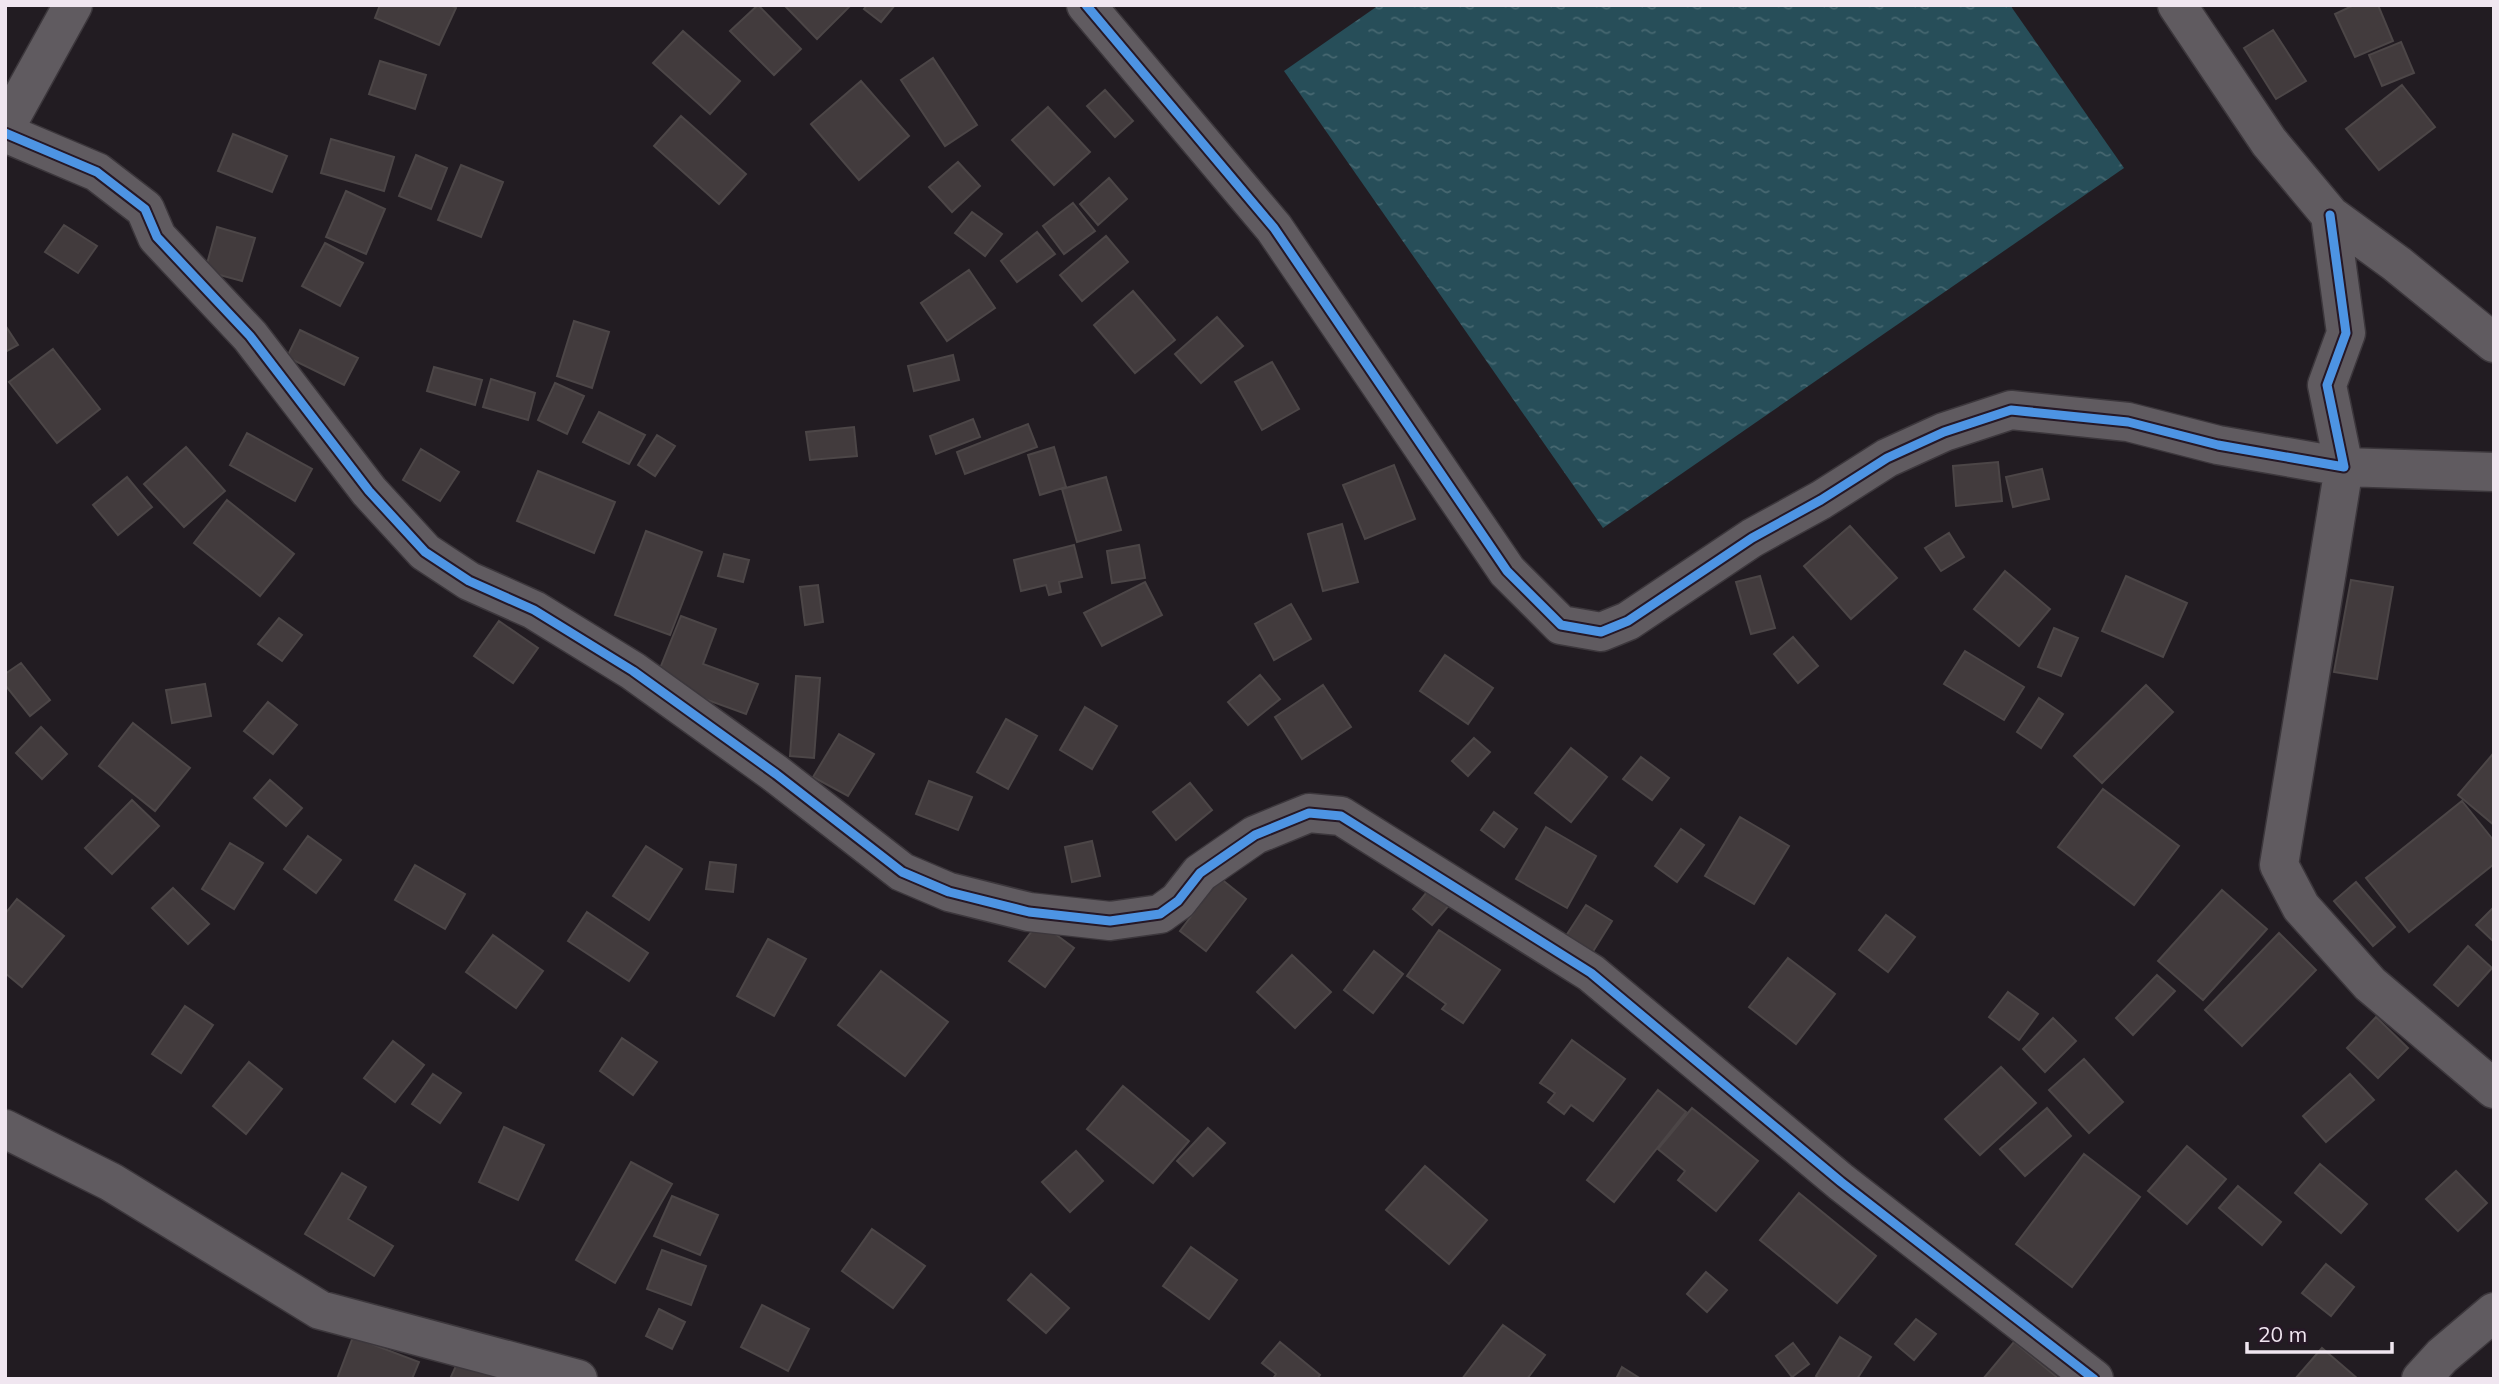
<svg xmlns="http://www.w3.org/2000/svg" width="2499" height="1384" font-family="Mulish,sans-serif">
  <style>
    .water { fill: url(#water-ripples) }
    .building { fill: #423b3d; stroke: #4c4647; stroke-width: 2 }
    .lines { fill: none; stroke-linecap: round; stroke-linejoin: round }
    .minor-casing { stroke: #3c373c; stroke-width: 41 }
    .minor { stroke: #605b60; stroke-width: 38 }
    .cycleway-casing { stroke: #261826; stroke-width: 13 }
    .cycleway { stroke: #4d94e3; stroke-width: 9 }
  </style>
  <defs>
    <pattern id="water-ripples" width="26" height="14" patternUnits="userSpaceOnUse" patternTransform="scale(1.75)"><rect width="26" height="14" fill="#274e59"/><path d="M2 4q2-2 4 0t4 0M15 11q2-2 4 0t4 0" fill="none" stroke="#476871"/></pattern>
  </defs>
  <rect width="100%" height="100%" fill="#221c22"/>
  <path class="water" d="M1379,5H2010L2124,168L1603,528L1284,71Z"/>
  <path class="building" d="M380,5H450L456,8L439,45L375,18Z
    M758,5L801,49L774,75L730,31Z
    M788,5H851L817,39L786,7Z
    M867,5H895L881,22L864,9Z
    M2354,5H2378L2393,41L2355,57L2335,14Z
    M2273,30L2306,81L2276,99L2244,48Z
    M683,31L740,81L710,114L653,63Z
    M2401,42L2414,73L2382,86L2369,55Z
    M933,58L977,125L945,146L901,80Z
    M380,61L426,75L415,109L369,94Z
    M861,81L909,136L859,180L811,124Z
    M2402,85L2435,127L2379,170L2346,129Z
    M1105,90L1133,121L1115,137L1087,106Z
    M1048,107L1090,152L1054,185L1012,140Z
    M681,116L746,174L719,204L654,146Z
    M233,134L287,156L272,192L218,171Z
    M331,139L394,157L384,191L321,173Z
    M416,155L447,168L431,209L399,196Z
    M958,162L980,186L952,212L929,187Z
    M461,165L503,182L481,237L438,220Z
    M1109,178L1127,199L1098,225L1080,204Z
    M346,191L385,209L366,254L326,237Z
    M1073,203L1095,231L1064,254L1043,226Z
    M972,212L1002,234L985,256L955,233Z
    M64,225L97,246L78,273L45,252Z
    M217,227L255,238L242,281L205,271Z
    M1037,232L1055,254L1017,282L1001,261Z
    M1106,236L1128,262L1082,301L1060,275Z
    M325,243L363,263L340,306L302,286Z
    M969,270L995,308L947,341L921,303Z
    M1133,291L1175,340L1135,373L1094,325Z
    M1217,317L1243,346L1201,383L1175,354Z
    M574,321L609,332L592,388L557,376Z
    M5,325L18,345L5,352Z
    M300,330L358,358L344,385L287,357Z
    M53,349L100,409L57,443L9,382Z
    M953,355L959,380L914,391L908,366Z
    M1272,362L1299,409L1262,430L1235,382Z
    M434,367L482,380L475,405L427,391Z
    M491,379L535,393L528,420L483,407Z
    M555,383L584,396L567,434L538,420Z
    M599,412L645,435L629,464L583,442Z
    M973,419L980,437L936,454L930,436Z
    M1028,424L1037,447L965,474L957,452Z
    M854,427L857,456L810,460L806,432Z
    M247,433L312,469L295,501L230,465Z
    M657,435L675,446L655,476L638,465Z
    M186,447L225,491L184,527L144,484Z
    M1054,447L1066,487L1040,495L1028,455Z
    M421,449L459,472L440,501L403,480Z
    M1998,462L2002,501L1956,506L1953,466Z
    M1394,465L1415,519L1365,539L1343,485Z
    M2042,469L2049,499L2013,507L2006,477Z
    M538,471L615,502L594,553L517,521Z
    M127,477L152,507L118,535L93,505Z
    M1106,477L1121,530L1077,542L1062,489Z
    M227,500L294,554L260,596L194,543Z
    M1342,524L1358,582L1323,591L1308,534Z
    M1850,526L1897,578L1851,619L1804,566Z
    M646,531L702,552L670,635L615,615Z
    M1949,533L1964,557L1941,571L1925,548Z
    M1074,545L1082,577L1059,582L1061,592L1049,595L1046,585L1021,591L1014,560Z
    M1139,545L1145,578L1112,583L1107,551Z
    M724,554L749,560L743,582L718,576Z
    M2005,571L2050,609L2019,646L1974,609Z
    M1760,576L1775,628L1751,634L1736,582Z
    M2126,576L2187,603L2163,657L2102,631Z
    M2351,580L2393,587L2377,679L2334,672Z
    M1145,582L1162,615L1102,646L1084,613Z
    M818,585L823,622L805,625L800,587Z
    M1291,604L1311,639L1274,660L1255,624Z
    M681,616L716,629L703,664L758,684L746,714L655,681Z
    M279,618L302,635L282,661L258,644Z
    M499,621L538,648L513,683L474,656Z
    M2054,628L2078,638L2061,676L2038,667Z
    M1793,637L1818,666L1798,683L1774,654Z
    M1965,651L2024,687L2004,720L1944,684Z
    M1445,655L1493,688L1468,724L1420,691Z
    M21,663L50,700L30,716L5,685V674Z
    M1260,675L1280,699L1248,725L1228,702Z
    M796,676L820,678L814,758L790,756Z
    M205,684L211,716L172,723L166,690Z
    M1323,685L1351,727L1302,759L1275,717Z
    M2146,685L2173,712L2102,783L2074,756Z
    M2039,698L2063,714L2041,748L2017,732Z
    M268,702L297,725L273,754L244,731Z
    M1085,707L1117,726L1092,769L1060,750Z
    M1006,719L1037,736L1008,789L977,772Z
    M133,723L190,768L155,811L99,766Z
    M41,727L67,754L42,779L16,753Z
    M839,734L874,754L848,796L813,777Z
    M1474,738L1490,752L1468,776L1452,761Z
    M1571,748L1607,777L1571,822L1535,793Z
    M2492,755L2494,757V825L2458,795Z
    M1641,757L1669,778L1652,800L1623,779Z
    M270,780L302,808L286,826L254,798Z
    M929,781L972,797L958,830L916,814Z
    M1190,783L1212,810L1176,840L1153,812Z
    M2103,789L2179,846L2134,905L2058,847Z
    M132,800L159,826L112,874L85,848Z
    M2462,801L2494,841V864L2409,932L2366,878Z
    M1494,812L1517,829L1504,847L1481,830Z
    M1740,817L1789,846L1754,904L1705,876Z
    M1546,827L1596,856L1567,908L1516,879Z
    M1681,829L1704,845L1677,882L1655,866Z
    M308,836L341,860L316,893L284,869Z
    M1092,841L1100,876L1072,882L1065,847Z
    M230,843L263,863L234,909L202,889Z
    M646,846L682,869L649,920L613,896Z
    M710,862L736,865L733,892L706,889Z
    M415,865L465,894L445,929L395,900Z
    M1220,878L1246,899L1206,951L1180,931Z
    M2356,882L2395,927L2373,946L2334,901Z
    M1431,887L1451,903L1432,925L1413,909Z
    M173,888L209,924L188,944L152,908Z
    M2222,890L2267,929L2203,1000L2158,961Z
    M17,899L64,936L22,987L5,973V914Z
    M1586,905L1612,921L1589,958L1562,942Z
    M2494,907V942L2476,925Z
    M587,912L648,953L629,981L568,941Z
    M1886,915L1915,937L1888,972L1859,950Z
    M1039,922L1074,948L1045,987L1009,961Z
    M1439,930L1500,970L1463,1023L1442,1009L1446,1004L1407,976Z
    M2279,933L2316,970L2242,1046L2205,1010Z
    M493,935L543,971L516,1008L466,972Z
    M768,939L806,959L774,1016L737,996Z
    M2468,946L2492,968L2458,1006L2434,985Z
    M1374,951L1403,974L1373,1013L1344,990Z
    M1292,955L1331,992L1295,1028L1257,992Z
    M1788,958L1835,994L1796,1044L1749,1007Z
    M881,971L948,1022L905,1076L838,1025Z
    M2157,975L2175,991L2133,1035L2116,1018Z
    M2008,992L2038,1014L2019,1040L1989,1017Z
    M185,1006L213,1025L181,1073L152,1054Z
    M2376,1017L2408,1048L2378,1078L2347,1048Z
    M2053,1018L2076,1041L2045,1072L2023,1049Z
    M622,1038L657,1062L633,1095L600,1071Z
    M1572,1040L1625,1079L1593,1121L1571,1105L1564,1114L1548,1102L1555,1093L1540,1083Z
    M393,1041L424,1065L395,1102L364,1078Z
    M2084,1059L2123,1102L2089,1133L2049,1090Z
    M249,1062L282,1089L246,1134L213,1106Z
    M2001,1067L2036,1103L1980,1155L1945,1119Z
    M433,1074L461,1093L440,1123L412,1104Z
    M2350,1074L2374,1100L2326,1142L2303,1116Z
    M1123,1086L1189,1141L1153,1183L1087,1129Z
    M1658,1090L1686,1112L1614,1202L1587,1180Z
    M1692,1108L1758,1161L1716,1211L1678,1180L1685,1171L1658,1149Z
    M2047,1108L2071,1136L2025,1176L2000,1149Z
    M504,1127L544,1145L518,1200L479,1182Z
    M1208,1128L1225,1143L1193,1176L1177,1161Z
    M2187,1146L2226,1179L2187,1224L2148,1191Z
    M1076,1151L1103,1181L1070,1212L1042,1182Z
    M2084,1154L2140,1197L2072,1287L2016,1244Z
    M631,1162L672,1184L615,1283L576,1260Z
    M2320,1164L2367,1204L2341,1233L2295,1193Z
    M1425,1166L1487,1220L1449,1264L1386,1210Z
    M2456,1171L2487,1203L2458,1231L2426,1199Z
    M342,1173L366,1187L348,1219L393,1246L374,1276L305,1234Z
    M2238,1186L2281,1222L2262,1245L2219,1208Z
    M1799,1193L1876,1256L1837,1303L1760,1240Z
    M672,1196L718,1215L700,1255L654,1236Z
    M872,1229L925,1266L893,1308L842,1271Z
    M1191,1247L1237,1280L1209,1319L1163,1286Z
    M662,1250L706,1266L691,1305L647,1289Z
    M2326,1264L2354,1287L2331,1316L2302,1293Z
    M1706,1272L1727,1290L1707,1312L1687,1294Z
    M1031,1274L1069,1308L1046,1333L1008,1300Z
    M762,1305L809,1329L788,1371L741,1347Z
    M659,1309L685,1322L672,1349L646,1336Z
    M1916,1319L1936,1334L1914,1360L1895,1344Z
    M1503,1325L1545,1355L1527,1379H1462Z
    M353,1337L419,1362L412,1379H337Z
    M1840,1337L1871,1357L1857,1379H1820L1816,1376Z
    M1280,1342L1320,1375L1317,1379H1273L1276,1374L1262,1363Z
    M2014,1342L2059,1379H1983Z
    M1793,1343L1809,1364L1792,1377L1776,1356Z
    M2322,1348L2358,1379H2295Z
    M460,1357L497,1373L494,1379H450Z
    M1622,1367L1641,1379H1616Z"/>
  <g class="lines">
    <g class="minor-casing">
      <path id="minor" d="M1086,5L1274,228L1507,571L1561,625L1601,632L1628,621L1752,538L1821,500L1887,458L1944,432L2011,410L2128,422L2218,445L2344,467L2327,385L2346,333L2330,215
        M2177,5L2269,142L2330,215L2397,264L2494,343
        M5,128L73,5
        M5,133L97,172L145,209L157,237L250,336L369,491L425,552L469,581L534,610L633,671L776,774L902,872L949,892L1029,912L1110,921L1160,914L1178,901L1200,873L1255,835L1309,813L1341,816L1591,973L1841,1182L2094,1379
        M2494,472L2344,467L2279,865L2301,907L2370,984L2494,1089
        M5,1129L111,1182L320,1310L578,1379
        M2421,1379L2442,1356L2494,1312"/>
    </g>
    <use href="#minor" class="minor"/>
    <g class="cycleway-casing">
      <path id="cycleway" d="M1086,5L1274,228L1507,571L1561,625L1601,632L1628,621L1752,538L1821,500L1887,458L1944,432L2011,410L2128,422L2218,445L2344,467L2327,385L2346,333L2330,215
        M5,133L97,172L145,209L157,237L250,336L369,491L425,552L469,581L534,610L633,671L776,774L902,872L949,892L1029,912L1110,921L1160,914L1178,901L1200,873L1255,835L1309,813L1341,816L1591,973L1841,1182L2094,1379"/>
    </g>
    <use href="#cycleway" class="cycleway"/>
  </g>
  <rect width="2499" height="1384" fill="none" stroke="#f0e6f0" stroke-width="14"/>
  <path d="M2247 1342v10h145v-10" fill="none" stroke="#f0e6f0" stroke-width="3.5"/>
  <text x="2258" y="1342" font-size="21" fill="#f0e6f0" stroke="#261826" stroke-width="5" paint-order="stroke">20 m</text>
</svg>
